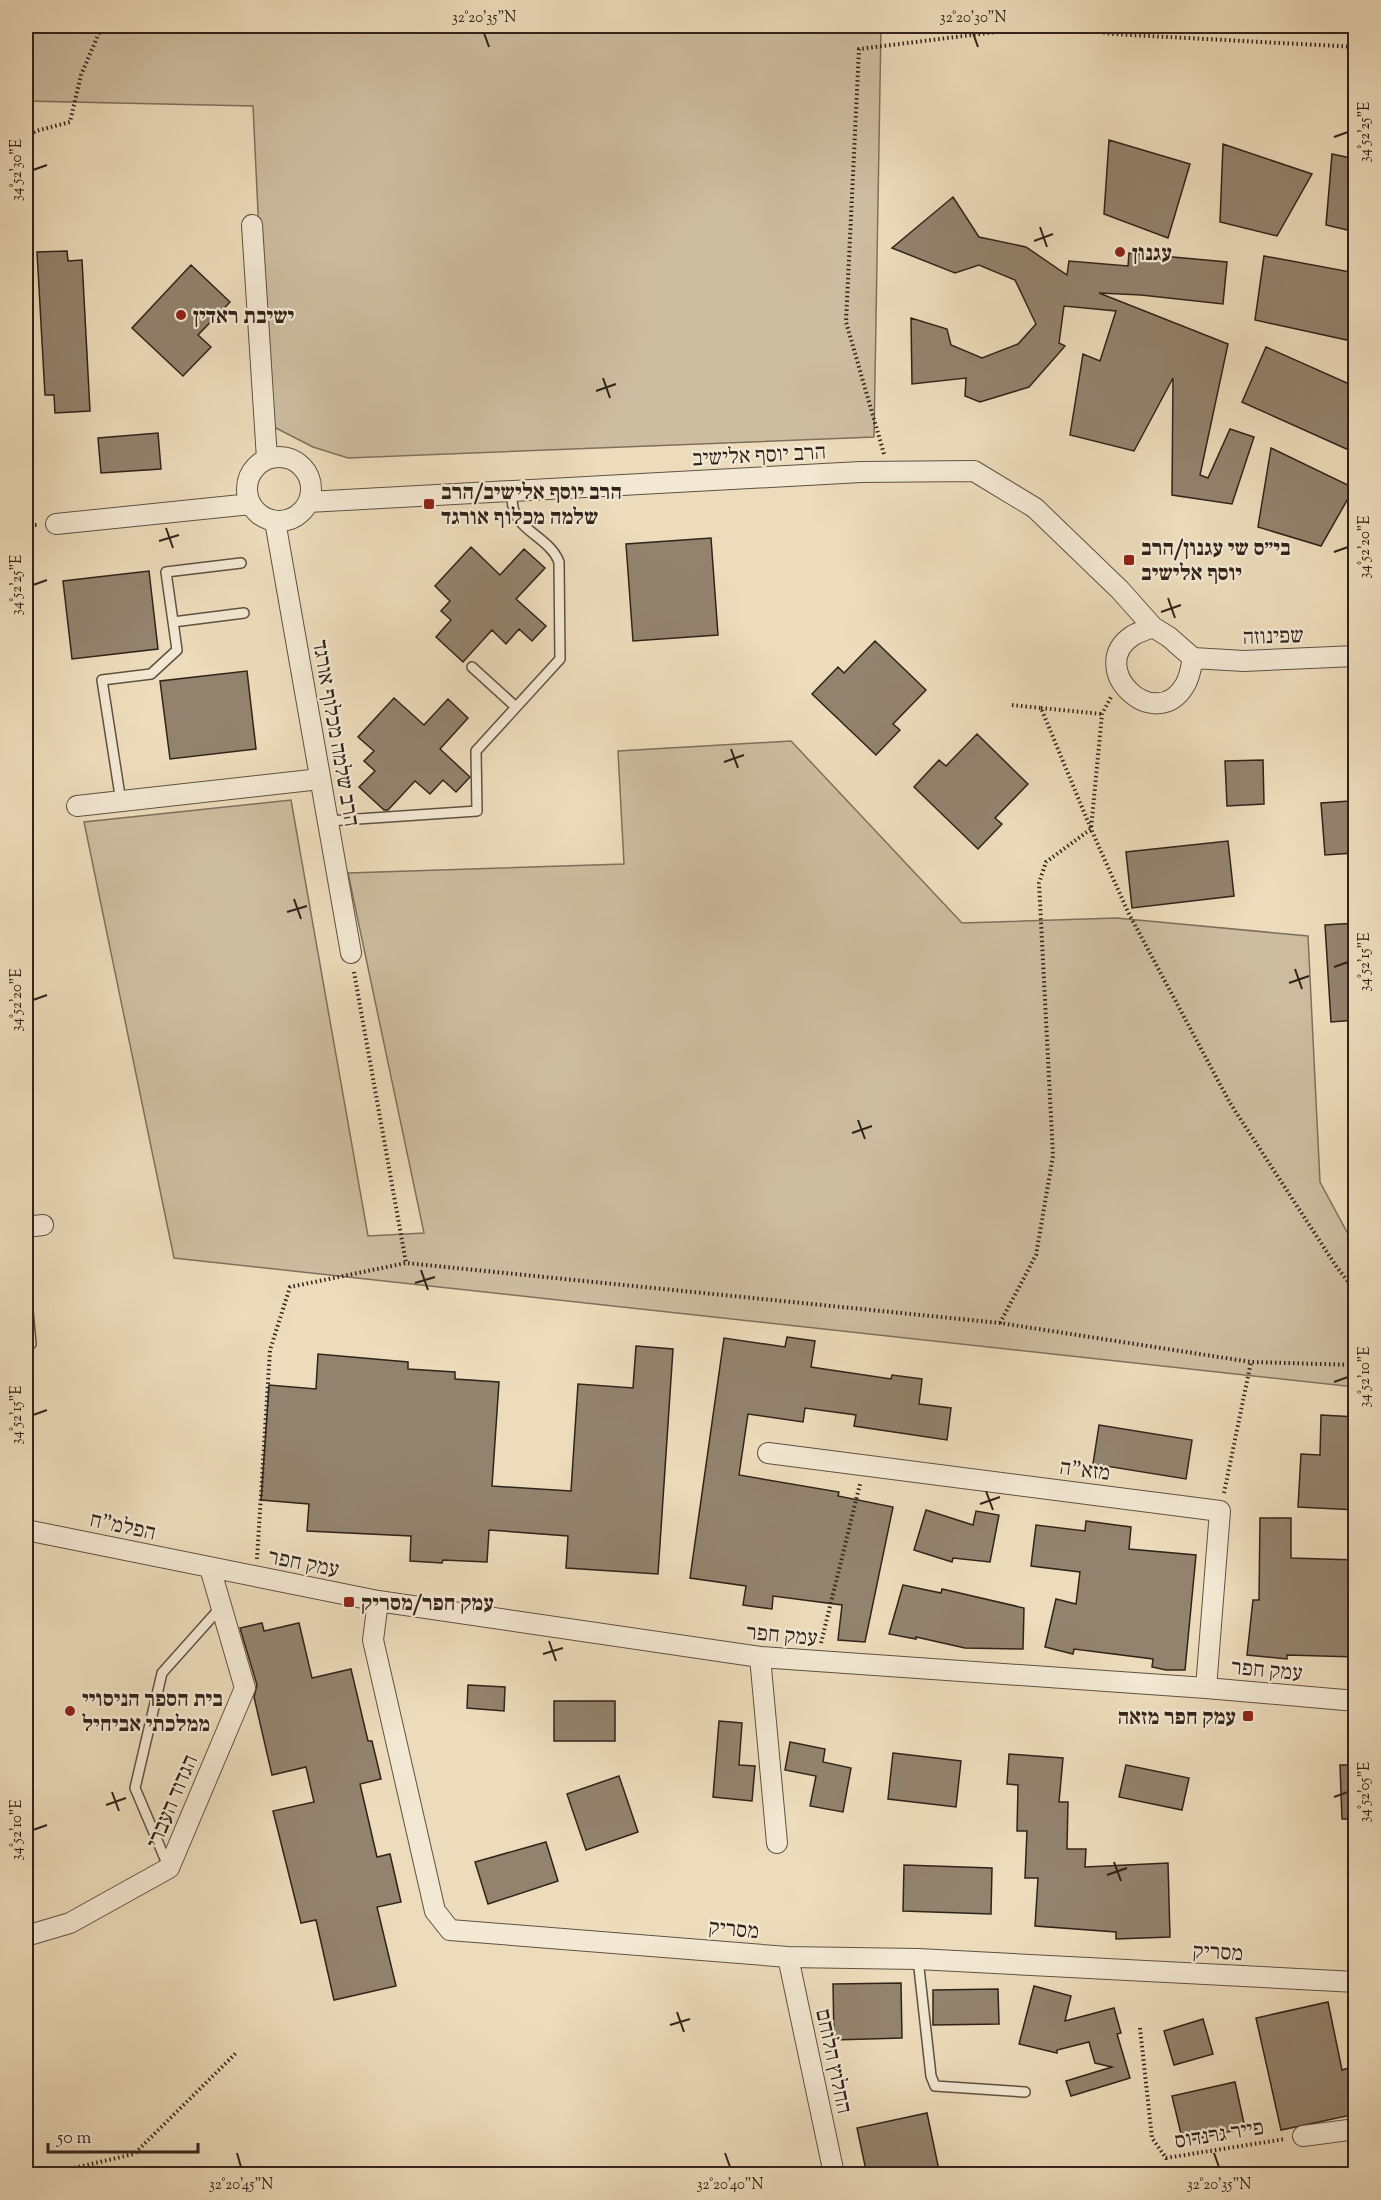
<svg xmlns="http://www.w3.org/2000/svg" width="1381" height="2200" font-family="'Sorts Mill Goudy','Frank Ruhl Libre',serif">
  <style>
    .green { fill: #cdbda0; stroke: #7f705d; stroke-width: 1.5 }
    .building { fill: #93836e; stroke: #31231a; stroke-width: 1.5 }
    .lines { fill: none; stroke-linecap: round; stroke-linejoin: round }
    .service-casing { stroke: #605142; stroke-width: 12 }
    .minor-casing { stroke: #605142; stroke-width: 22 }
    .path { stroke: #31231a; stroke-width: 4; stroke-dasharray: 1.5 3; stroke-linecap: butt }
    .service { stroke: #f3e8d3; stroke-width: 9 }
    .minor { stroke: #f3e8d3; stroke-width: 20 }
    .ticks { fill: none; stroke: #31231a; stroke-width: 2 }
    .poi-dot { fill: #8f2418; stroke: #f3e8d3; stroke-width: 2 }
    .labels { text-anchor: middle; stroke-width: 4.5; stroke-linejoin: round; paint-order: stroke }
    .poi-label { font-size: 22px; font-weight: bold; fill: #31231a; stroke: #f3e8d3; text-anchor: start }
    .street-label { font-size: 22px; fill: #31231a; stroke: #f3e8d3 }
    .neatline { fill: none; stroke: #31231a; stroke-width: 2 }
    .ticks-label { font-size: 15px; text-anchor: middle; fill: #31231a }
  </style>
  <rect width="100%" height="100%" fill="#eddcbb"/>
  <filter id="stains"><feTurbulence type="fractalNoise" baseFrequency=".00333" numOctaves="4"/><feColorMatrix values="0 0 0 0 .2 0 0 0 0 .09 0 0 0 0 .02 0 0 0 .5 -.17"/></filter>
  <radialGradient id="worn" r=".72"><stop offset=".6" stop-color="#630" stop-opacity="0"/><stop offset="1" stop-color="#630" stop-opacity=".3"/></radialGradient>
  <path class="green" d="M26,26H881L874,437L348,458L313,447L268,424L253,106L26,101Z
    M791,741L962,923L1116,918L1308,936L1320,1182L1355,1247V1387L174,1258L84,822L291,800L368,1236L424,1233L348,873L624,864L618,751Z"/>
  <path class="building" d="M1109,140L1190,164L1168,238L1104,214Z
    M1223,144L1312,174L1277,236L1220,222Z
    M1332,154L1356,159V232L1326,225Z
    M953,197L979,237L1026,247L1067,275L1069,261L1128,266L1129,253L1227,262L1223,304L1141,295L1099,293L1228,344L1200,475L1208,478L1230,429L1254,437L1232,504L1172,495L1173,378L1134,451L1070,435L1083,354L1100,361L1116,311L1064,306L1059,343L1065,346L1029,387L980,402L965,396L966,378L912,384L911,318L947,329L951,345L982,358L1018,344L1036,324L1015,280L979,265L955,273L892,248Z
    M67,251L68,261L82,260L90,411L55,413L54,395H45L37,252Z
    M1264,256L1356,273V342L1255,320Z
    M191,265L230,302L198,335L211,347L183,376L132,328Z
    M1266,347L1356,387V442L1351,451L1242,402Z
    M158,433L161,469L101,473L98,438Z
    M1271,448L1354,488L1321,546L1258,527Z
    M711,538L718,635L633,641L626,544Z
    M471,547L500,575L524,549L545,568L516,599L546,626L532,641L519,629L506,644L492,630L463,662L436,637L451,620L441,611L450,601L435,586Z
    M149,571L158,649L72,659L63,581Z
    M875,641L926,690L893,724L900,730L876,755L812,694L838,667L844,673Z
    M247,671L256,749L170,759L160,681Z
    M394,698L424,725L448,699L468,718L440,749L470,777L456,792L443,780L430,794L415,781L388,810H384L359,787L375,771L364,761L374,751L358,737Z
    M977,734L1028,784L995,818L1002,824L978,849L914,787L939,760L946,766Z
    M1263,760L1264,804L1227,806L1225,761Z
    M1350,801L1354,853L1325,855L1321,803Z
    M1228,841L1234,896L1132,908L1126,852Z
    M1356,923V1020L1331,1022L1325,925Z
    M787,1337L815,1341L811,1367L891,1379L892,1375L922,1379L919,1404L951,1408L947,1440L854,1426L856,1415L805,1408L803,1422L748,1414L739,1475L839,1492L838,1496L893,1507L865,1642L838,1640L842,1605L773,1596L772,1609L743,1605L746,1586L690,1578L724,1338L785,1347Z
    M636,1346L673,1349L658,1574L566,1568L568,1536L489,1530L487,1562L443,1560L442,1563L410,1561L411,1536L307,1531L309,1504L261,1500L269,1385L316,1389L318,1354L408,1362V1369L455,1372V1379L499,1382L492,1486L571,1491L578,1384L633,1388Z
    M1321,1415L1356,1417V1510L1298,1507L1301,1454L1320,1455Z
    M1099,1425L1192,1440L1186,1479L1093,1464Z
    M926,1510L973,1525L976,1511L999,1515L990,1562L953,1558L952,1562L914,1550Z
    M1260,1518H1291V1558L1356,1560V1657L1287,1655V1659L1247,1655L1253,1600H1259Z
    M1086,1521L1131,1527L1129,1549L1196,1555L1185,1670H1166L1152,1667L1153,1659L1074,1649L1073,1654L1045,1647L1056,1599L1076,1604L1080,1572L1031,1566L1036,1525L1085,1531Z
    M903,1585L941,1593L942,1589L1024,1608L1023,1649L965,1648L916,1637V1639L889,1634Z
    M262,1623L264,1631L299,1623L312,1678L351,1669L368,1741H372L381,1779L360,1784L377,1857L390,1854L401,1902L377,1907L396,1986L334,2000L316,1920L301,1923L273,1811L314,1802L306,1767L272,1775L254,1697L257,1685L240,1628Z
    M468,1685L505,1687L504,1711L467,1708Z
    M554,1701H615V1741H554Z
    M719,1721L742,1723L739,1765L755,1766L752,1801L713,1797Z
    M790,1742L825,1749L823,1762L851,1768L843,1812L810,1806L816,1776L785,1770Z
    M893,1753L961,1761L956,1807L888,1799Z
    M1009,1754L1063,1758L1059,1802H1068L1067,1849H1086L1085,1867L1168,1863L1170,1937L1116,1939V1932L1035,1926L1038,1878H1025L1027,1831H1017L1018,1785L1007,1784Z
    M1126,1765L1189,1778L1182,1810L1119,1797Z
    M1340,1765H1356V1819H1342Z
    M619,1776L638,1832L586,1850L567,1794Z
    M546,1842L558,1881L488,1904L475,1862Z
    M904,1865L992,1868L991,1914L903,1911Z
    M901,1983L902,2038L834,2040L833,1984Z
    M1034,1986L1071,1996L1065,2021L1114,2008L1121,2033L1117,2034L1130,2078L1071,2096L1066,2081L1112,2067L1095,2063L1089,2042L1057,2050V2053L1019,2044Z
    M998,1989L999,2024L933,2025V1990Z
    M1328,2002L1342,2070L1352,2067L1356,2084V2114L1281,2130L1256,2018Z
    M1203,2019L1213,2054L1174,2065L1164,2031Z
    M1235,2082L1245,2128L1183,2142L1172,2096Z
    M927,2113L940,2175H867L857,2128Z"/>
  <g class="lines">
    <g class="service-casing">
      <path id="service" d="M173,622L244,613
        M472,667L516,707
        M121,802L102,680L151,674L177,650L166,572L241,563
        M328,821L477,811L476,751L560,659L559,562C551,540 522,532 514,511C512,505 512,497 511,491
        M26,1289L31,1344
        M168,1866L135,1788L162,1673L221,1607
        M918,1959L931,2076L935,2086L1025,2092"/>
    </g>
    <g class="minor-casing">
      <path id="minor" d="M252,225L267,459
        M247 489a32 32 0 1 1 64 0a32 32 0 1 1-64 0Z
        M308,502L861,472L974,471L1035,508L1120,590L1153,627L1169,637L1193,658
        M275,521L351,953
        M56,524L251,504
        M1153,627C1146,630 1138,632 1132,636C1085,668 1155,736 1185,685C1190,677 1191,667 1193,658
        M1193,658L1244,661L1356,656
        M77,806L320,779
        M26,1227L43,1225
        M768,1453L1220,1511L1206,1688
        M26,1530L378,1601L760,1657L1206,1688L1356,1701
        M378,1601L373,1640L435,1911L450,1930L788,1957L918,1959L1356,1982
        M760,1657L777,1843
        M26,1936L70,1923L169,1868L245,1688L210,1568
        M788,1957L834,2174
        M1303,2136L1356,2129"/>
    </g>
    <path class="path" d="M1068,26L1112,34L1356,47
      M26,137L36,131L70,122L81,75L102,26
      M884,454L846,322L859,49L1044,26
      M26,525H37
      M1012,705L1041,708L1091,829L1128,912L1230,1103L1336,1266L1356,1292
      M1041,708L1102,714
      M354,972L406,1263
      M1000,1323L1036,1255L1053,1156L1039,883L1046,862L1091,829L1102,714L1111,697
      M1224,1493L1251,1362
      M257,1559L270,1350L290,1287L406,1263L1000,1323L1251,1362L1356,1365
      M821,1643L860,1484
      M1140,2028L1152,2138L1166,2158L1285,2139
      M48,2174L134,2154L236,2053"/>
    <use href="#service" class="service"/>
    <use href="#minor" class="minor"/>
  </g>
  <path class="ticks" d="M484,33L489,47M973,33L978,47M1334,137L1348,132M33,170L47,165M1040,227L1047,247M1034,241L1053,234M603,378L610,398M596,391L616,384M166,528L173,548M159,541L179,535M1334,552L1348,547M33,585L47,580M1168,598L1175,618M1161,612L1181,605M731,749L738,768M724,762L744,755M294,899L301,919M287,912L307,906M1334,967L1348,962M1295,969L1302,989M1289,983L1309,976M33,1000L47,995M858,1120L865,1139M852,1133L872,1126M421,1270L428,1290M415,1283L435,1277M1334,1382L1348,1377M33,1415L47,1410M986,1491L993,1510M980,1504L1000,1497M549,1641L556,1661M543,1654L563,1648M112,1792L119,1811M1334,1797L1348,1792M106,1805L126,1798M33,1830L47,1825M1114,1862L1121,1881M1107,1875L1127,1868M677,2012L684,2032M670,2025L690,2019M237,2153L241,2167M725,2153L730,2167M1214,2153L1219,2167"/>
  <g class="poi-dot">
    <circle cx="1120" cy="252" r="6"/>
    <circle cx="181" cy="315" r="6"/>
    <rect x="423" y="498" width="12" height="12" rx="3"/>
    <rect x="1123" y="554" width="12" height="12" rx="3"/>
    <rect x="343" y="1596" width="12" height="12" rx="3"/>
    <circle cx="70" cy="1711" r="6"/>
    <rect x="1242" y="1710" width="12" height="12" rx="3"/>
  </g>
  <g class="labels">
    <g class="poi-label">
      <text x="1132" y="260">עגנון</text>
      <text x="193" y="323">ישיבת ראדין</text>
      <text x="441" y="499">הרב יוסף אלישיב/הרב<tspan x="441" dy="25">שלמה מכלוף אורגד</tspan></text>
      <text x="1141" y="555">בי״ס שי עגנון/הרב<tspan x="1141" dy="25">יוסף אלישיב</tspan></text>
      <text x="361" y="1610">עמק חפר/מסריק</text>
      <text x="82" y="1706">בית הספר הניסויי<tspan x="82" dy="25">ממלכתי אביחיל</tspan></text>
      <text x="1236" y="1724" text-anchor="end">עמק חפר מזאה</text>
    </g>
    <g class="street-label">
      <text transform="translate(759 454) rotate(-3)" y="8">הרב יוסף אלישיב</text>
      <text transform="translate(1273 635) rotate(-2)" y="8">שפינוזה</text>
      <text transform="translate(337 733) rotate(80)" y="8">הרב שלמה מכלוף אורגד</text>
      <text transform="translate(1085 1469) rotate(7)" y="8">מזא"ה</text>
      <text transform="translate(123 1525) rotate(12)" y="8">הפלמ"ח</text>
      <text transform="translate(304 1562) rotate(11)" y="8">עמק חפר</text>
      <text transform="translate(782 1634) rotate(5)" y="8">עמק חפר</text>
      <text transform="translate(1267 1669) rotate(5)" y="8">עמק חפר</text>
      <text transform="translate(171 1801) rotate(-67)" y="8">הגדוד העברי</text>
      <text transform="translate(734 1928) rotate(5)" y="8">מסריק</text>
      <text transform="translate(1218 1951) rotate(3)" y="8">מסריק</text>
      <text transform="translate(835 2061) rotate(78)" y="8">החלוץ הלוחם</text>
      <text transform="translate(1219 2133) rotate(-9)" y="8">פייר גרנדוס</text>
    </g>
  </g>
  <rect width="1381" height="2200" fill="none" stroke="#eddcbb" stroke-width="66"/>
  <path d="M48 2143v9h150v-9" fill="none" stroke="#31231a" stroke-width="3"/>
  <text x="57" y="2143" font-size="18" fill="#31231a" stroke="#f3e8d3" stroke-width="4.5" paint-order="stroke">50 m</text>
  <rect x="33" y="33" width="1315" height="2134" class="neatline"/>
  <g class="ticks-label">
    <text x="484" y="22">32°20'35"N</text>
    <text x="973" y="22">32°20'30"N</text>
    <text transform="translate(1364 132) rotate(-90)" y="5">34°52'25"E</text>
    <text transform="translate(16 170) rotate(-90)" y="5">34°52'30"E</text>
    <text transform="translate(1364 547) rotate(-90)" y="5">34°52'20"E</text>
    <text transform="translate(16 585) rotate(-90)" y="5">34°52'25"E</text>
    <text transform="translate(1364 962) rotate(-90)" y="5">34°52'15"E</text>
    <text transform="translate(16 1000) rotate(-90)" y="5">34°52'20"E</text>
    <text transform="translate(1364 1377) rotate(-90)" y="5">34°52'10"E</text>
    <text transform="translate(16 1415) rotate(-90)" y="5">34°52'15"E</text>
    <text transform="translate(1364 1792) rotate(-90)" y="5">34°52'05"E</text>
    <text transform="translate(16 1830) rotate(-90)" y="5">34°52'10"E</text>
    <text x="241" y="2189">32°20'45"N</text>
    <text x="730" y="2189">32°20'40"N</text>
    <text x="1219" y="2189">32°20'35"N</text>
  </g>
  <rect width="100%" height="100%" filter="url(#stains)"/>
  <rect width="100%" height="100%" fill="url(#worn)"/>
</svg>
